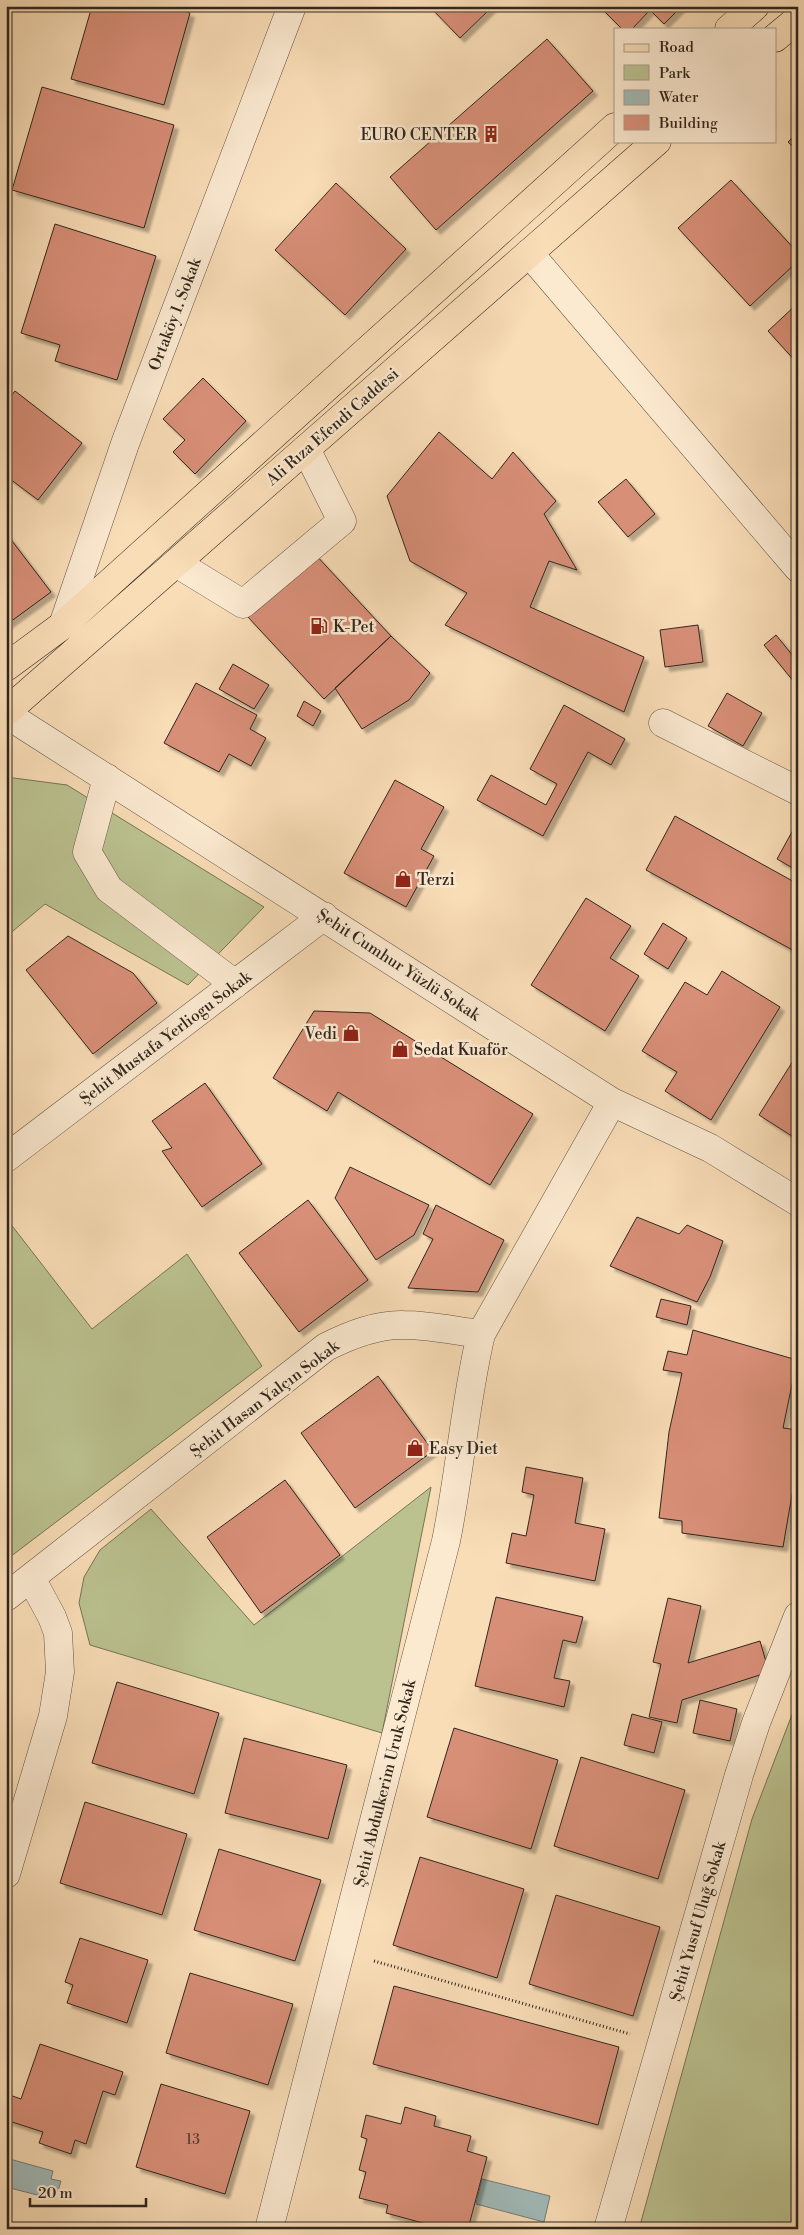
<svg xmlns="http://www.w3.org/2000/svg" width="804" height="2235" font-family="'Libre Bodoni',serif">
  <style>
    .green { fill: #bbc290; stroke: #767457 }
    .water { fill: #a1bab8; stroke: #747f7a }
    .building { fill: #d88f78; stroke: #31261e; filter: url(#shadow) }
    .lines { fill: none; stroke-linecap: round; stroke-linejoin: round }
    .minor-casing { stroke: #635444; stroke-width: 29 }
    .major-casing { stroke: #31261e; stroke-width: 29 }
    .path { stroke: #31261e; stroke-width: 3; stroke-dasharray: 1 2.5; stroke-linecap: butt }
    .minor { stroke: #fbe9d0; stroke-width: 28 }
    .major { stroke: #f9ddb7; stroke-width: 28 }
    .labels { text-anchor: middle; stroke-width: 5; stroke-linejoin: round; paint-order: stroke }
    .number-label { font-size: 14px; fill: #5b4034 }
    .poi-label { font-size: 16px; fill: #31261e; stroke: #fbe9d0; text-anchor: start }
    .street-label { font-size: 16px; fill: #31261e; stroke: #fbe9d0 }
  </style>
  <defs>
    <filter id="shadow"><feDropShadow dx="4.5" dy="4.5" stdDeviation="1" flood-color="#0004"/></filter>
  </defs>
  <rect width="100%" height="100%" fill="#f9ddb7"/>
  <filter id="stains"><feTurbulence type="fractalNoise" baseFrequency=".004" numOctaves="4"/><feColorMatrix values="0 0 0 0 .2 0 0 0 0 .09 0 0 0 0 .02 0 0 0 .5 -.17"/></filter>
  <radialGradient id="worn" r=".72"><stop offset=".6" stop-color="#630" stop-opacity="0"/><stop offset="1" stop-color="#630" stop-opacity=".3"/></radialGradient>
  <path class="green" d="M6,777L67,785L264,907L188,985L45,904L7,936Z
    M6,1218L92,1329L187,1254L262,1366L6,1560Z
    M431,1487L382,1733L90,1645L79,1603L84,1577L100,1550L151,1509L254,1625Z
    M798,1699V2229H639L752,1819Z"/>
  <path class="water" d="M6,2158L53,2171L51,2179L61,2181L58,2191L51,2189L49,2198L6,2187Z
    M482,2179L550,2196L544,2222L476,2204Z"/>
  <path class="building" d="M92,6H165L190,13L164,105L71,79Z
    M429,6H493L460,38Z
    M599,6H682L664,24L650,10L632,29H622Z
    M547,39L593,91L436,230L390,177Z
    M42,87L174,125L144,228L12,190Z
    M798,132V152L788,142Z
    M731,180L798,253V261L750,306L678,228Z
    M336,183L406,249L345,315L275,250Z
    M55,224L156,256L117,380L55,361L60,345L21,333Z
    M798,303V364L768,331Z
    M203,378L246,421L195,474L173,452L185,440L163,419Z
    M15,391L82,443L38,500L6,476V402Z
    M439,432L492,479L513,452L556,501L544,514L577,570L549,561L530,607L644,657L624,712L445,625L467,593L410,561L387,496Z
    M626,479L655,514L628,537L598,502Z
    M6,533L51,592L6,625Z
    M314,553L391,636L324,699L247,616Z
    M698,625L703,662L665,667L660,630Z
    M776,635L798,662V687L764,645Z
    M391,636L430,673L409,700L362,729L335,688Z
    M233,664L269,685L254,709L219,689Z
    M196,683L257,715L250,729L266,738L251,766L229,754L219,772L164,743Z
    M727,693L762,713L743,746L708,726Z
    M304,701L321,711L313,726L297,716Z
    M564,705L625,739L611,765L588,752L543,836L477,800L491,775L546,805L557,784L530,769Z
    M395,780L444,807L421,849L434,856L406,907L344,873Z
    M675,816L798,884V953L646,870Z
    M793,830L798,833V871L777,859Z
    M586,898L631,926L610,958L639,976L605,1031L531,985Z
    M663,923L687,938L668,969L644,954Z
    M68,936L133,973L157,1003L93,1054L26,970Z
    M722,971L780,1007L711,1120L665,1091L677,1072L642,1051L685,982L707,995Z
    M314,1011L370,1013L533,1114L490,1185L338,1092L327,1111L273,1078Z
    M798,1053V1140L759,1115Z
    M205,1083L262,1164L202,1207L162,1151L172,1148L152,1121Z
    M350,1167L429,1205L414,1235L376,1260L335,1198Z
    M308,1200L368,1280L299,1332L239,1253Z
    M436,1205L504,1240L478,1292L408,1288L433,1239L423,1234Z
    M637,1217L679,1234L687,1225L723,1241L710,1277L697,1302L610,1266Z
    M661,1299L691,1306L687,1325L656,1317Z
    M693,1330L797,1360L783,1428L798,1430V1460L783,1547L682,1533V1521L659,1518L669,1432L682,1373L663,1370L668,1351L687,1355Z
    M378,1376L433,1451L355,1508L301,1433Z
    M526,1467L583,1478L575,1523L605,1529L595,1581L506,1563L512,1533L526,1536L534,1495L522,1492Z
    M285,1480L340,1555L261,1613L207,1537Z
    M496,1597L583,1617L576,1643L563,1640L554,1678L570,1681L564,1707L475,1686Z
    M668,1598L701,1606L688,1663L760,1641L769,1672L682,1700L677,1723L649,1717L661,1664L653,1662Z
    M117,1682L219,1713L194,1794L92,1763Z
    M700,1700L737,1709L730,1741L693,1733Z
    M632,1714L662,1722L654,1753L624,1745Z
    M454,1728L558,1760L531,1849L427,1817Z
    M244,1738L347,1765L328,1839L225,1813Z
    M581,1757L685,1790L658,1879L554,1846Z
    M85,1802L187,1834L162,1915L60,1883Z
    M219,1849L321,1880L295,1961L194,1930Z
    M420,1857L524,1889L497,1978L393,1945Z
    M556,1895L660,1927L633,2016L529,1984Z
    M80,1938L148,1960L127,2023L67,2003L73,1985L65,1982Z
    M190,1973L293,2004L268,2085L166,2053Z
    M394,1986L619,2047L598,2125L373,2064Z
    M40,2044L123,2072L115,2095L103,2091L86,2144L75,2140L71,2154L39,2143L43,2132L6,2120L7,2094L21,2099Z
    M161,2084L250,2111L225,2194L136,2167Z
    M405,2107L436,2116L434,2126L471,2136L467,2151L487,2157L468,2229H445L386,2213L388,2205L359,2198L366,2172L359,2170L367,2139L361,2137L366,2115L401,2124Z"/>
  <g class="lines">
    <g class="minor-casing">
      <path id="minor" d="M529,253L798,568
        M176,563L243,604L342,521L306,449
        M63,625L126,441L292,6
        M6,714L612,1102L710,1148L798,1202
        M663,723L798,791
        M107,778L87,852L109,889L235,984
        M6,1158L324,916
        M6,1597L326,1347C350,1335 377,1324 404,1325C429,1325 456,1331 481,1334L612,1102
        M6,1874L53,1716L60,1672L58,1633L52,1617L31,1578
        M269,2229L446,1541C460,1472 465,1402 481,1334
        M608,2229L739,1775L756,1723L798,1616"/>
    </g>
    <g class="major-casing">
      <path id="major" d="M729,29L755,6
        M775,38L798,19
        M6,667L63,625L615,127
        M6,712L657,141"/>
    </g>
    <path class="path" d="M374,1961L630,2034"/>
    <use href="#minor" class="minor"/>
    <use href="#major" class="major"/>
  </g>
  <defs>
    <g id="building-bare" transform="scale(1.35)"><path d="M-4-6H4V6H1V3H-1V6H-4ZM-2.5-4.3h1.7v1.8h-1.7ZM.8-4.3h1.7v1.8H.8ZM-2.5-1h1.7V.8h-1.7ZM.8-1h1.7V.8H.8Z" fill="#8f2418" stroke="#fbe9d0" stroke-width="2.5" paint-order="stroke"/></g>
    <g id="fuel-bare" transform="scale(1.35)"><path d="M-5.5-6h7V0h2V4h1.3V-2.5L3-4.5l.8-.8L6-3V5H2.5V1h-1V6h-7ZM-4.2-4.7v3.2H.2V-4.7Z" fill="#8f2418" stroke="#fbe9d0" stroke-width="2.5" paint-order="stroke"/></g>
    <g id="shop-bare" transform="scale(1.35)"><path d="M-5-2.5h2.3a2.7 3.5 0 0 1 5.4 0H5L5.5 6h-11ZM-1.5-2.5h3a1.5 2.3 0 0 0-3 0Z" fill="#8f2418" stroke="#fbe9d0" stroke-width="2.5" paint-order="stroke"/></g>
  </defs>
  <g fill-rule="evenodd">
    <use href="#building-bare" x="491" y="134"/>
    <use href="#fuel-bare" x="319" y="626"/>
    <use href="#shop-bare" x="403" y="879"/>
    <use href="#shop-bare" x="351" y="1033"/>
    <use href="#shop-bare" x="400" y="1049"/>
    <use href="#shop-bare" x="415" y="1448"/>
  </g>
  <g class="labels">
    <g class="number-label">
      <text x="193" y="2144">13</text>
    </g>
    <g class="poi-label">
      <text x="477" y="140" text-anchor="end">EURO CENTER</text>
      <text x="333" y="632">K-Pet</text>
      <text x="417" y="885">Terzi</text>
      <text x="337" y="1039" text-anchor="end">Vedi</text>
      <text x="414" y="1055">Sedat Kuaför</text>
      <text x="429" y="1454">Easy Diet</text>
    </g>
    <g class="street-label">
      <text transform="translate(174 314) rotate(-69)" y="6">Ortaköy 1. Sokak</text>
      <text transform="translate(332 426) rotate(-41)" y="6">Ali Rıza Efendi Caddesi</text>
      <text transform="translate(399 964) rotate(33)" y="6">Şehit Cumhur Yüzlü Sokak</text>
      <text transform="translate(165 1037) rotate(-37)" y="6">Şehit Mustafa Yerliogu Sokak</text>
      <text transform="translate(264 1398) rotate(-37)" y="6">Şehit Hasan Yalçın Sokak</text>
      <text transform="translate(384 1783) rotate(-76)" y="6">Şehit Abdulkerim Uruk Sokak</text>
      <text transform="translate(697 1921) rotate(-74)" y="6">Şehit Yusuf Uluğ Sokak</text>
    </g>
  </g>
  <rect width="804" height="2235" fill="none" stroke="#f9ddb7" stroke-width="25"/>
  <rect x="8" y="8" width="789" height="2220" fill="none" stroke="#31261e" stroke-width="2.5"/>
  <rect x="12" y="12" width="779" height="2210" fill="none" stroke="#31261e"/>
  <rect x="614" y="28" width="162" height="115" fill="#fbe9d0" stroke="#aa9b89"/>
  <rect x="624" y="44" width="25" height="8" fill="#f9ddb7" stroke="#aa9b89"/>
  <text x="659" y="52" font-size="15" fill="#31261e">Road</text>
  <rect x="624" y="65" width="25" height="15" fill="#bbc290" stroke="#aa9b89"/>
  <text x="659" y="78" font-size="15" fill="#31261e">Park</text>
  <rect x="624" y="90" width="25" height="15" fill="#a1bab8" stroke="#aa9b89"/>
  <text x="659" y="102" font-size="15" fill="#31261e">Water</text>
  <rect x="624" y="115" width="25" height="15" fill="#d88f78" stroke="#aa9b89"/>
  <text x="659" y="128" font-size="15" fill="#31261e">Building</text>
  <path d="M30 2198v8h116v-8" fill="none" stroke="#31261e" stroke-width="2.5"/>
  <text x="38" y="2198" font-size="15" fill="#31261e" stroke="#fbe9d0" stroke-width="4" paint-order="stroke">20 m</text>
  <rect width="100%" height="100%" filter="url(#stains)"/>
  <rect width="100%" height="100%" fill="url(#worn)"/>
</svg>
